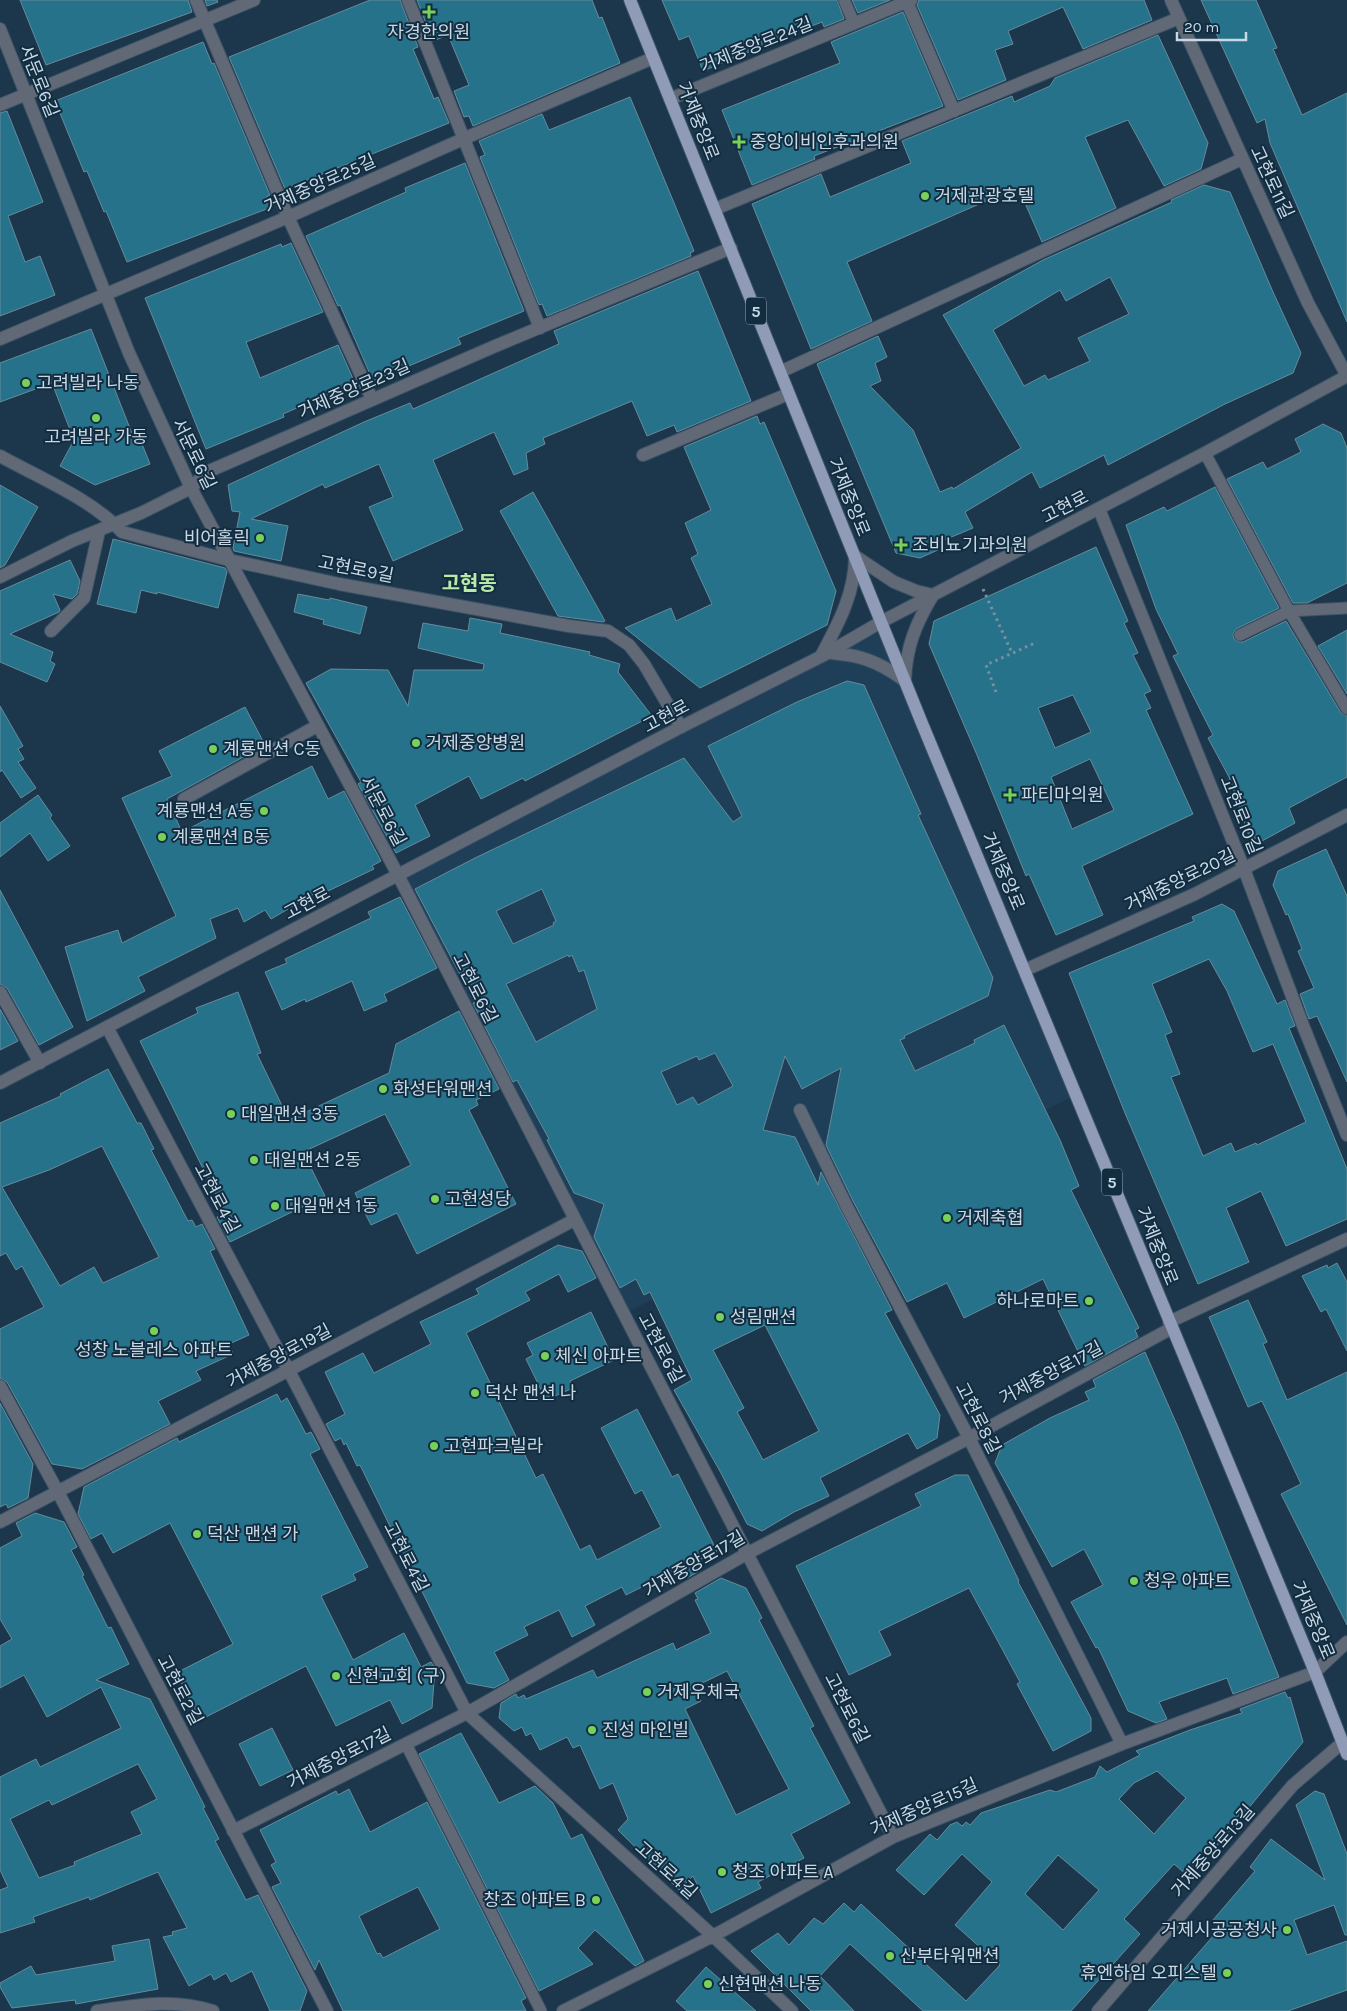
<svg xmlns="http://www.w3.org/2000/svg" width="1347" height="2011" font-family="Karla,'Noto Sans KR',sans-serif">
  <style>
    .built { fill: #1f3f59 }
    .building { fill: #26728a; stroke: #658c9b; fill-rule: evenodd }
    .lines { fill: none; stroke-linecap: round; stroke-linejoin: round }
    .service-casing { stroke: #3b5367; stroke-width: 13 }
    .minor-casing { stroke: #3b5367; stroke-width: 14 }
    .tertiary-casing { stroke: #3b5367; stroke-width: 14 }
    .primary-casing { stroke: #3b5367; stroke-width: 14 }
    .path { stroke: #7b8fa0; stroke-width: 3; stroke-dasharray: 2.5 4; stroke-linecap: butt }
    .service { stroke: #626976; stroke-width: 11 }
    .minor { stroke: #626976; stroke-width: 12 }
    .tertiary { stroke: #626976; stroke-width: 12 }
    .primary { stroke: #909cb7; stroke-width: 12 }
    .poi-dot { fill: #77d259; stroke: #122c40; stroke-width: 2 }
    .labels { text-anchor: middle; stroke-width: 4; stroke-linejoin: round; paint-order: stroke }
    .shield { fill: #122c40; stroke: #91a4b4; stroke-width: 1 }
    .shield-label { font-size: 16px; font-weight: bold; fill: #c8d8e5 }
    .poi-label { font-size: 18px; fill: #c8d8e5; stroke: #122c40; text-anchor: start }
    .street-label { font-size: 18px; fill: #c8d8e5; stroke: #122c40 }
    .quarter-label { font-size: 20px; font-weight: bold; fill: #b8e9a9; stroke: #122c40 }
  </style>
  <rect width="100%" height="100%" fill="#1c364b"/>
  <path class="built" d="M881,622L1076,1095L623,1314L398,875Z"/>
  <path class="building" d="M20,0H188L192,12L46,65Z
    M205,0H217L218,2L207,6Z
    M370,0H400L418,47L413,49L434,99L438,97L449,123L285,189L229,57Z
    M417,0H592L599,18L602,17L620,63L473,126L469,116L464,117L454,91L469,85L448,35L433,41Z
    M662,0H837L844,19L824,27L822,22L768,43V44L703,71L689,36L679,40Z
    M852,0H890L858,13Z
    M919,0H1144L1152,20L1083,49L1063,7L1008,31L1013,44L995,50L1006,80L958,100L917,5Z
    M1201,0H1256L1277,48L1273,49L1302,115L1347,93V322L1270,143L1265,119L1257,123Z
    M903,12L943,106L814,156L815,159L752,185L722,110L840,63L831,42Z
    M1158,35L1208,143L1201,169L1164,186L1128,120L1085,137L1116,208L1042,242L1018,187L847,262L872,321L811,349L752,204L821,174L830,197L911,163L902,141L1012,96L1014,102L1050,86L1055,78Z
    M203,42L212,64L214,63L270,195L267,196L272,207L127,262L106,211L104,212L87,171L84,172L55,101Z
    M630,97L694,251L690,253L691,256L547,316L542,304L539,305L480,157L485,155L479,141L542,114L549,130Z
    M7,111L43,202L8,216L25,262L40,256L55,295L0,316V113Z
    M465,163L524,311L458,338L461,344L373,381L340,305L338,306L306,236L406,192L405,188Z
    M1204,185L1230,192L1273,292L1301,353L1293,373L1225,404L1108,465L1104,455L1040,488L1032,472L965,512L973,528L937,543L940,549L920,558L896,553L817,364L878,336L887,357L875,363L881,381L870,386L913,430L940,492L952,487L953,489L1021,448L943,315L1043,260L1172,202L1171,200ZM1110,277L1129,314L1078,338L1090,361L1048,380L1045,375L1024,386L993,330L1060,290L1066,301Z
    M291,243L323,312L246,342L260,378L338,345L355,383L283,414L284,417L206,449L145,298L281,244L282,247Z
    M698,271L751,401L677,432L674,425L647,436L632,401L543,438L545,444L526,453L528,469L514,475L494,432L433,460L463,530L393,561L369,507L393,497L379,464L325,488L323,484L251,519L288,526L281,561L234,551L233,548L240,512L232,511L228,485L364,422L410,403L413,409L532,356L559,344L554,331Z
    M91,329L133,436L138,434L150,464L95,485L60,466L74,440L52,383L0,402V363Z
    M757,416L760,424L764,422L836,591L827,625L700,688L625,628L671,608L676,621L712,604L691,558L698,554L685,523L711,510L684,447Z
    M1323,424L1341,433L1347,448V583L1307,603H1293L1227,479L1263,462L1267,469L1301,452L1295,439Z
    M0,485L38,507L5,565L0,568Z
    M1215,487L1279,608L1236,629L1233,634L1234,639L1239,642H1243L1286,621L1341,713L1347,716V777L1289,808L1295,823L1262,841L1249,836L1229,777L1208,738L1213,735L1173,656L1178,654L1156,609L1126,525L1164,507L1167,511Z
    M533,492L605,621L603,622L558,616L500,511Z
    M113,539L225,568L227,572L218,608L157,592V594L141,590L136,613L97,604Z
    M1096,547L1128,621L1124,623L1138,653L1133,655L1151,691L1144,694L1151,708L1146,710L1193,814L1082,866L1103,915L1056,935L1029,874L1026,876L977,755L929,644L934,621ZM1073,695L1091,732L1055,748L1038,708ZM1090,759L1114,810L1072,829L1051,777Z
    M70,560L80,581L77,594L72,599L53,594L60,610L59,612L10,634L53,652L50,661L55,664L47,682L0,662V591Z
    M298,594L329,600L330,598L367,607L360,634L323,624L324,620L294,612Z
    M470,618L502,624L500,633L590,652L589,655L620,664L618,672L652,716L525,781L523,778L481,799L469,776L415,805L430,836L396,853L358,784L361,782L306,683L331,669L388,670L408,706L414,670H483L484,664L418,648L423,623L468,631Z
    M1347,630V694L1318,646Z
    M847,681L864,685L921,814L918,815L993,978L988,996L904,1036L905,1038L900,1040L915,1071L975,1043L974,1040L1004,1025L1060,1140L1079,1186L1071,1190L1139,1328L1135,1330L1138,1337L1085,1366L1043,1279L964,1318L947,1283L907,1302L854,1203L826,1145L841,1068L802,1089L785,1056L763,1130L795,1137L818,1185L821,1172L892,1310L885,1313L940,1415L937,1438L917,1449L908,1433L820,1478L829,1496L794,1512L762,1531L747,1524L721,1473L674,1390L692,1380L650,1292L644,1295L636,1279L620,1288L594,1237L604,1204L574,1193L547,1140L549,1139L517,1080L513,1082L473,1003H475L415,889L475,858L684,758L733,822L742,816L708,746L797,702ZM542,889L556,921L553,923L554,925L513,944L496,911ZM568,955L569,957L572,955L579,972L584,970L597,1009L536,1042L506,984ZM715,1053L733,1086L698,1105L693,1097L677,1105L661,1072L697,1056L699,1060ZM765,1325L819,1431L763,1460L737,1412L744,1408L713,1350Z
    M0,706L23,746L18,749L24,759L18,762L36,788L21,798L2,770L0,772Z
    M245,707L265,745L167,799L182,832L312,766L328,799L344,791L381,861L372,866L374,869L326,892L324,888L271,919L265,910L244,922L238,908L210,919L216,938L138,977L145,991L87,1021L65,947L118,930L122,943L176,916L122,798L172,776L159,751Z
    M38,795L52,815L50,818L70,846L48,861L30,833L0,857V823Z
    M1326,849L1347,896V1082L1317,1016L1309,1019L1300,994L1314,988L1298,951L1302,949L1288,914L1286,915L1273,885L1278,871Z
    M0,890L73,1027L39,1045L7,988L0,984Z
    M400,897L437,968L384,994L387,1001L364,1011L352,981L306,1002L305,999L282,1010L265,972L287,963L285,959L371,918L368,912Z
    M1222,904L1234,911L1277,1004L1285,1000L1295,1026L1289,1028L1347,1169V1219L1286,1246L1261,1191L1226,1208L1249,1262L1198,1284L1125,1113L1069,973L1194,921L1192,917ZM1209,959L1227,991L1253,1052L1273,1044L1306,1122L1257,1145L1256,1143L1235,1152L1231,1143L1203,1156L1171,1077L1180,1074L1165,1035L1172,1032L1152,984Z
    M238,992L261,1053L257,1054L289,1120L389,1073L396,1044L459,1011L499,1089L476,1100L478,1105L469,1110L516,1204L417,1254L397,1213L371,1225L355,1193L411,1165L385,1114L303,1152L325,1196L230,1242L217,1217L222,1215L218,1206L221,1205L140,1041L198,1013L196,1008Z
    M0,1009L18,1041L0,1050Z
    M108,1069L137,1123H141L154,1149L151,1150L188,1221L192,1220L196,1227L202,1224L215,1249L210,1251L249,1335L229,1344L233,1354L196,1371L201,1380L158,1401L170,1424L82,1469L52,1464L7,1382L0,1378V1329L44,1307L22,1266L16,1270L6,1253L0,1256V1123L61,1096L60,1094ZM102,1146L159,1257L103,1283L94,1267L60,1286L2,1187L49,1170Z
    M558,1245L582,1251L596,1278L568,1292L559,1274L525,1292L530,1300L466,1333L536,1478L543,1474L580,1550L590,1545L597,1560L661,1527L642,1490L635,1494L601,1428L637,1409L672,1477L678,1474L717,1551L689,1565L701,1570L687,1578L681,1567L626,1595L622,1587L585,1606L595,1625L572,1637L559,1610L524,1627L528,1635L494,1652L509,1680L494,1688L467,1683L360,1465L357,1466L346,1443L344,1445L341,1438L335,1441L326,1424L345,1414L325,1372L363,1353L374,1373L431,1344L420,1322L479,1294L476,1289Z
    M1337,1263L1347,1282V1351L1326,1309L1321,1312L1302,1276L1327,1265L1328,1268Z
    M1248,1300L1267,1342L1263,1344L1287,1400L1347,1372V1625L1281,1494L1301,1484L1262,1401L1248,1407L1209,1317Z
    M591,1312L614,1360L570,1381L573,1388L546,1400L526,1359L533,1355L527,1343Z
    M1145,1352L1181,1434L1279,1677L1233,1694L1227,1678L1159,1702L1167,1719L1156,1723L1128,1711L1098,1647L1096,1648L1071,1602L1103,1585L1084,1549L1052,1567L995,1463L1002,1445L1050,1418L1089,1400L1085,1392L1096,1387L1093,1380Z
    M277,1394L281,1402L287,1398L306,1434L311,1432L320,1449L310,1454L368,1567L353,1574L356,1580L321,1596L353,1660L404,1633L421,1667L431,1662L435,1668L432,1708L402,1724L390,1700L336,1726L306,1666L200,1720L176,1673L233,1644L170,1523L113,1553L102,1533L91,1539L78,1514L84,1487L177,1438L179,1442Z
    M0,1403L33,1464L28,1498L8,1508L6,1504L0,1507Z
    M955,1475H968L1019,1581L1018,1582L1091,1718V1731L1053,1751L1017,1684L1020,1682L969,1588L879,1631L891,1655L849,1675L796,1566L921,1506L915,1494Z
    M35,1513L64,1522L77,1547L71,1550L84,1575L82,1576L108,1628L111,1627L129,1664L96,1680L150,1699L205,1807L203,1808L219,1839L215,1841L246,1900L258,1895L307,1991L300,2011H270L252,1971L231,1982L226,1973L214,1980L211,1974L189,1986L163,1937L173,1935L172,1932L187,1928L158,1872L90,1900L89,1897L33,1917L35,1922L0,1933V1890L8,1887L0,1870V1777L36,1759L40,1767L121,1728L101,1687L47,1717L24,1675L0,1688V1646L12,1639L0,1619V1548L22,1536L16,1523ZM138,1764L157,1799L131,1812L142,1834L74,1862L75,1865L39,1878L10,1819L49,1800L52,1805Z
    M721,1578L746,1588L762,1618L759,1620L814,1726L810,1728L850,1803L791,1834L804,1858L758,1882L761,1888L711,1913L693,1876L679,1890L618,1830L628,1819L613,1783L600,1789L580,1745L573,1748L567,1737L540,1750L531,1733L526,1736L522,1727L514,1731L499,1718L501,1703L516,1694L518,1698L524,1695L526,1699L593,1670L597,1678L673,1643L676,1650L711,1633L695,1600L698,1599L695,1593ZM727,1671L789,1789L736,1815L685,1709L701,1701L694,1687Z
    M1285,1692L1288,1698L1290,1697L1303,1742L1228,1833L1189,1877L1174,1864L1124,1919L1140,1934L1071,2011H923L850,1944L820,1976L854,2011H811L751,1951L778,1933L789,1945L814,1918L823,1924L844,1903L854,1912L861,1904L966,2001L1000,1965L955,1925L992,1882L962,1854L924,1895L896,1870L930,1834L937,1840L950,1825L957,1822L962,1826L966,1822L970,1825L981,1813L1050,1790L1056,1792L1095,1777L1100,1766L1107,1772L1140,1755L1136,1751L1190,1730L1242,1713L1240,1709ZM1157,1771L1186,1798L1154,1834L1119,1799L1134,1783ZM1058,1855L1099,1890L1063,1930L1025,1894Z
    M272,1728L293,1770L260,1786L239,1744Z
    M461,1733L499,1803L535,1786L553,1803L571,1839L582,1834L644,1961L635,1966L595,1930L578,1948L593,1964L539,1991L419,1754Z
    M349,1789L370,1832L427,1802L526,1998L521,2001L526,2011H343L319,1960L315,1970L272,1887L281,1883L271,1865L276,1862L260,1830L336,1791L338,1795ZM418,1887L440,1929L383,1958L380,1953L377,1954L359,1916Z
    M1315,1791L1324,1794L1347,1854V1935H1345L1334,1905L1294,1920L1307,1955L1347,1941V1990L1288,2011H1148L1221,1927L1213,1920L1255,1871L1250,1867L1271,1839L1325,1880L1296,1805Z
    M149,1939L158,1989L76,2004L75,2000L12,2008L0,1987V1983L31,1966L36,1975L115,1961L112,1946Z
    M706,1967L756,2011H687L676,2001Z"/>
  <g class="lines">
    <g class="service-casing">
      <path id="service" d="M844,0L854,23
        M1205,453L1289,611L1347,709
        M1240,635L1289,611L1347,608
        M406,1744L541,2011"/>
    </g>
    <g class="minor-casing">
      <path id="minor" d="M196,0L288,217L372,399
        M408,0L540,328
        M1171,0L1308,303L1347,376
        M907,2L954,111
        M0,29L129,353L191,488L398,875L893,1837
        M670,99L911,0
        M0,105L254,0
        M715,209L1179,18
        M0,339L288,217L463,139L653,58
        M780,372L1242,159
        M643,455L788,394
        M0,456C38,477 93,500 122,532L229,560L339,584L569,626L608,631L629,645L644,664L681,727
        M1099,509L1244,869L1304,1028L1347,1135
        M0,577L72,541L141,513L191,488L207,472L493,347L731,248
        M51,631L84,598L99,531
        M184,799L317,726
        M1025,970L1195,894L1347,815
        M0,992L40,1063
        M107,1027L289,1371L467,1713L713,1936L792,2011
        M800,1110L847,1207L969,1438L1122,1744
        M1169,1322L1347,1239
        M0,1386L58,1492L327,2011
        M0,1522L574,1220
        M233,1831L467,1713L748,1553L969,1438L1172,1328
        M97,2011C138,2005 173,1998 213,2011
        M563,2011L713,1936L893,1837L1122,1744L1315,1672L1347,1642"/>
    </g>
    <g class="tertiary-casing">
      <path id="tertiary" d="M828,652C835,654 841,654 848,655C869,658 888,668 905,681
        M821,656C838,624 855,594 855,556L894,582L916,591L933,595C916,623 906,647 905,681
        M0,1083L681,727L824,655L881,622L1205,453L1347,376
        M1098,2011L1293,1785L1342,1743"/>
    </g>
    <g class="primary-casing">
      <path id="primary" d="M630,0L921,721L1315,1672L1347,1754"/>
    </g>
    <path class="path" d="M983,589L1012,653
      M996,692L986,665L1037,642"/>
    <use href="#service" class="service"/>
    <use href="#minor" class="minor"/>
    <use href="#tertiary" class="tertiary"/>
    <use href="#primary" class="primary"/>
  </g>
  <g class="poi-dot">
    <path d="M426.5 4.5h5v5h5v5h-5v5h-5v-5h-5v-5h5z"/>
    <path d="M736.5 134.5h5v5h5v5h-5v5h-5v-5h-5v-5h5z"/>
    <circle cx="925" cy="196" r="5"/>
    <circle cx="26" cy="383" r="5"/>
    <circle cx="96" cy="418" r="5"/>
    <circle cx="260" cy="538" r="5"/>
    <path d="M898.5 537.5h5v5h5v5h-5v5h-5v-5h-5v-5h5z"/>
    <circle cx="416" cy="743" r="5"/>
    <circle cx="213" cy="749" r="5"/>
    <path d="M1007.5 787.5h5v5h5v5h-5v5h-5v-5h-5v-5h5z"/>
    <circle cx="264" cy="811" r="5"/>
    <circle cx="162" cy="837" r="5"/>
    <circle cx="383" cy="1089" r="5"/>
    <circle cx="231" cy="1114" r="5"/>
    <circle cx="254" cy="1160" r="5"/>
    <circle cx="435" cy="1199" r="5"/>
    <circle cx="275" cy="1206" r="5"/>
    <circle cx="947" cy="1218" r="5"/>
    <circle cx="1089" cy="1301" r="5"/>
    <circle cx="720" cy="1317" r="5"/>
    <circle cx="154" cy="1331" r="5"/>
    <circle cx="545" cy="1356" r="5"/>
    <circle cx="475" cy="1393" r="5"/>
    <circle cx="434" cy="1446" r="5"/>
    <circle cx="197" cy="1534" r="5"/>
    <circle cx="1134" cy="1581" r="5"/>
    <circle cx="336" cy="1676" r="5"/>
    <circle cx="647" cy="1692" r="5"/>
    <circle cx="592" cy="1730" r="5"/>
    <circle cx="722" cy="1872" r="5"/>
    <circle cx="596" cy="1900" r="5"/>
    <circle cx="1287" cy="1930" r="5"/>
    <circle cx="890" cy="1956" r="5"/>
    <circle cx="1227" cy="1973" r="5"/>
    <circle cx="708" cy="1984" r="5"/>
  </g>
  <g class="labels">
    <g class="shield">
      <rect x="746" y="297.5" width="20" height="27" rx="4"/>
      <rect x="1102" y="1168.5" width="20" height="27" rx="4"/>
    </g>
    <g class="shield-label">
      <text x="756" y="317">5</text>
      <text x="1112" y="1188">5</text>
    </g>
    <g class="poi-label">
      <text x="429" y="38" text-anchor="middle">자경한의원</text>
      <text x="750" y="148">중앙이비인후과의원</text>
      <text x="935" y="202">거제관광호텔</text>
      <text x="36" y="389">고려빌라 나동</text>
      <text x="96" y="443" text-anchor="middle">고려빌라 가동</text>
      <text x="250" y="544" text-anchor="end">비어홀릭</text>
      <text x="912" y="551">조비뇨기과의원</text>
      <text x="426" y="749">거제중앙병원</text>
      <text x="223" y="755">계룡맨션 C동</text>
      <text x="1021" y="801">파티마의원</text>
      <text x="254" y="817" text-anchor="end">계룡맨션 A동</text>
      <text x="172" y="843">계룡맨션 B동</text>
      <text x="393" y="1095">화성타워맨션</text>
      <text x="241" y="1120">대일맨션 3동</text>
      <text x="264" y="1166">대일맨션 2동</text>
      <text x="445" y="1205">고현성당</text>
      <text x="285" y="1212">대일맨션 1동</text>
      <text x="957" y="1224">거제축협</text>
      <text x="1079" y="1307" text-anchor="end">하나로마트</text>
      <text x="730" y="1323">성림맨션</text>
      <text x="154" y="1356" text-anchor="middle">성창 노블레스 아파트</text>
      <text x="555" y="1362">체신 아파트</text>
      <text x="485" y="1399">덕산 맨션 나</text>
      <text x="444" y="1452">고현파크빌라</text>
      <text x="207" y="1540">덕산 맨션 가</text>
      <text x="1144" y="1587">청우 아파트</text>
      <text x="346" y="1682">신현교회 (구)</text>
      <text x="657" y="1698">거제우체국</text>
      <text x="602" y="1736">진성 마인빌</text>
      <text x="732" y="1878">청조 아파트 A</text>
      <text x="586" y="1906" text-anchor="end">창조 아파트 B</text>
      <text x="1277" y="1936" text-anchor="end">거제시공공청사</text>
      <text x="900" y="1962">산부타워맨션</text>
      <text x="1217" y="1979" text-anchor="end">휴엔하임 오피스텔</text>
      <text x="718" y="1990">신현맨션 나동</text>
    </g>
    <g class="street-label">
      <text transform="translate(756 45) rotate(-22)" y="6">거제중앙로24길</text>
      <text transform="translate(39 81) rotate(68)" y="6">서문로6길</text>
      <text transform="translate(698 121) rotate(68)" y="6">거제중앙로</text>
      <text transform="translate(1272 182) rotate(65)" y="6">고현로11길</text>
      <text transform="translate(320 184) rotate(-24)" y="6">거제중앙로25길</text>
      <text transform="translate(354 389) rotate(-24)" y="6">거제중앙로23길</text>
      <text transform="translate(194 454) rotate(64)" y="6">서문로6길</text>
      <text transform="translate(849 497) rotate(68)" y="6">거제중앙로</text>
      <text transform="translate(1065 507) rotate(-27)" y="6">고현로</text>
      <text transform="translate(356 569) rotate(11)" y="6">고현로9길</text>
      <text transform="translate(666 716) rotate(-28)" y="6">고현로</text>
      <text transform="translate(383 811) rotate(62)" y="6">서문로6길</text>
      <text transform="translate(1241 815) rotate(68)" y="6">고현로10길</text>
      <text transform="translate(1003 871) rotate(67)" y="6">거제중앙로</text>
      <text transform="translate(1180 880) rotate(-26)" y="6">거제중앙로20길</text>
      <text transform="translate(307 903) rotate(-28)" y="6">고현로</text>
      <text transform="translate(475 988) rotate(63)" y="6">고현로6길</text>
      <text transform="translate(217 1198) rotate(62)" y="6">고현로4길</text>
      <text transform="translate(1157 1246) rotate(68)" y="6">거제중앙로</text>
      <text transform="translate(661 1348) rotate(62)" y="6">고현로6길</text>
      <text transform="translate(279 1356) rotate(-28)" y="6">거제중앙로19길</text>
      <text transform="translate(1051 1373) rotate(-28)" y="6">거제중앙로17길</text>
      <text transform="translate(978 1418) rotate(63)" y="6">고현로8길</text>
      <text transform="translate(406 1557) rotate(63)" y="6">고현로4길</text>
      <text transform="translate(694 1564) rotate(-30)" y="6">거제중앙로17길</text>
      <text transform="translate(1313 1620) rotate(67)" y="6">거제중앙로</text>
      <text transform="translate(180 1690) rotate(62)" y="6">고현로2길</text>
      <text transform="translate(847 1708) rotate(63)" y="6">고현로6길</text>
      <text transform="translate(339 1758) rotate(-27)" y="6">거제중앙로17길</text>
      <text transform="translate(924 1807) rotate(-24)" y="6">거제중앙로15길</text>
      <text transform="translate(1213 1851) rotate(-49)" y="6">거제중앙로13길</text>
      <text transform="translate(666 1870) rotate(42)" y="6">고현로4길</text>
    </g>
    <g class="quarter-label">
      <text x="469" y="590">고현동</text>
    </g>
  </g>
  <path d="M1177 32v8h69v-8" fill="none" stroke="#c8d8e5" stroke-width="2.5"/>
  <text x="1184" y="32" font-size="15" fill="#c8d8e5" stroke="#122c40" stroke-width="4" paint-order="stroke">20 m</text>
</svg>
